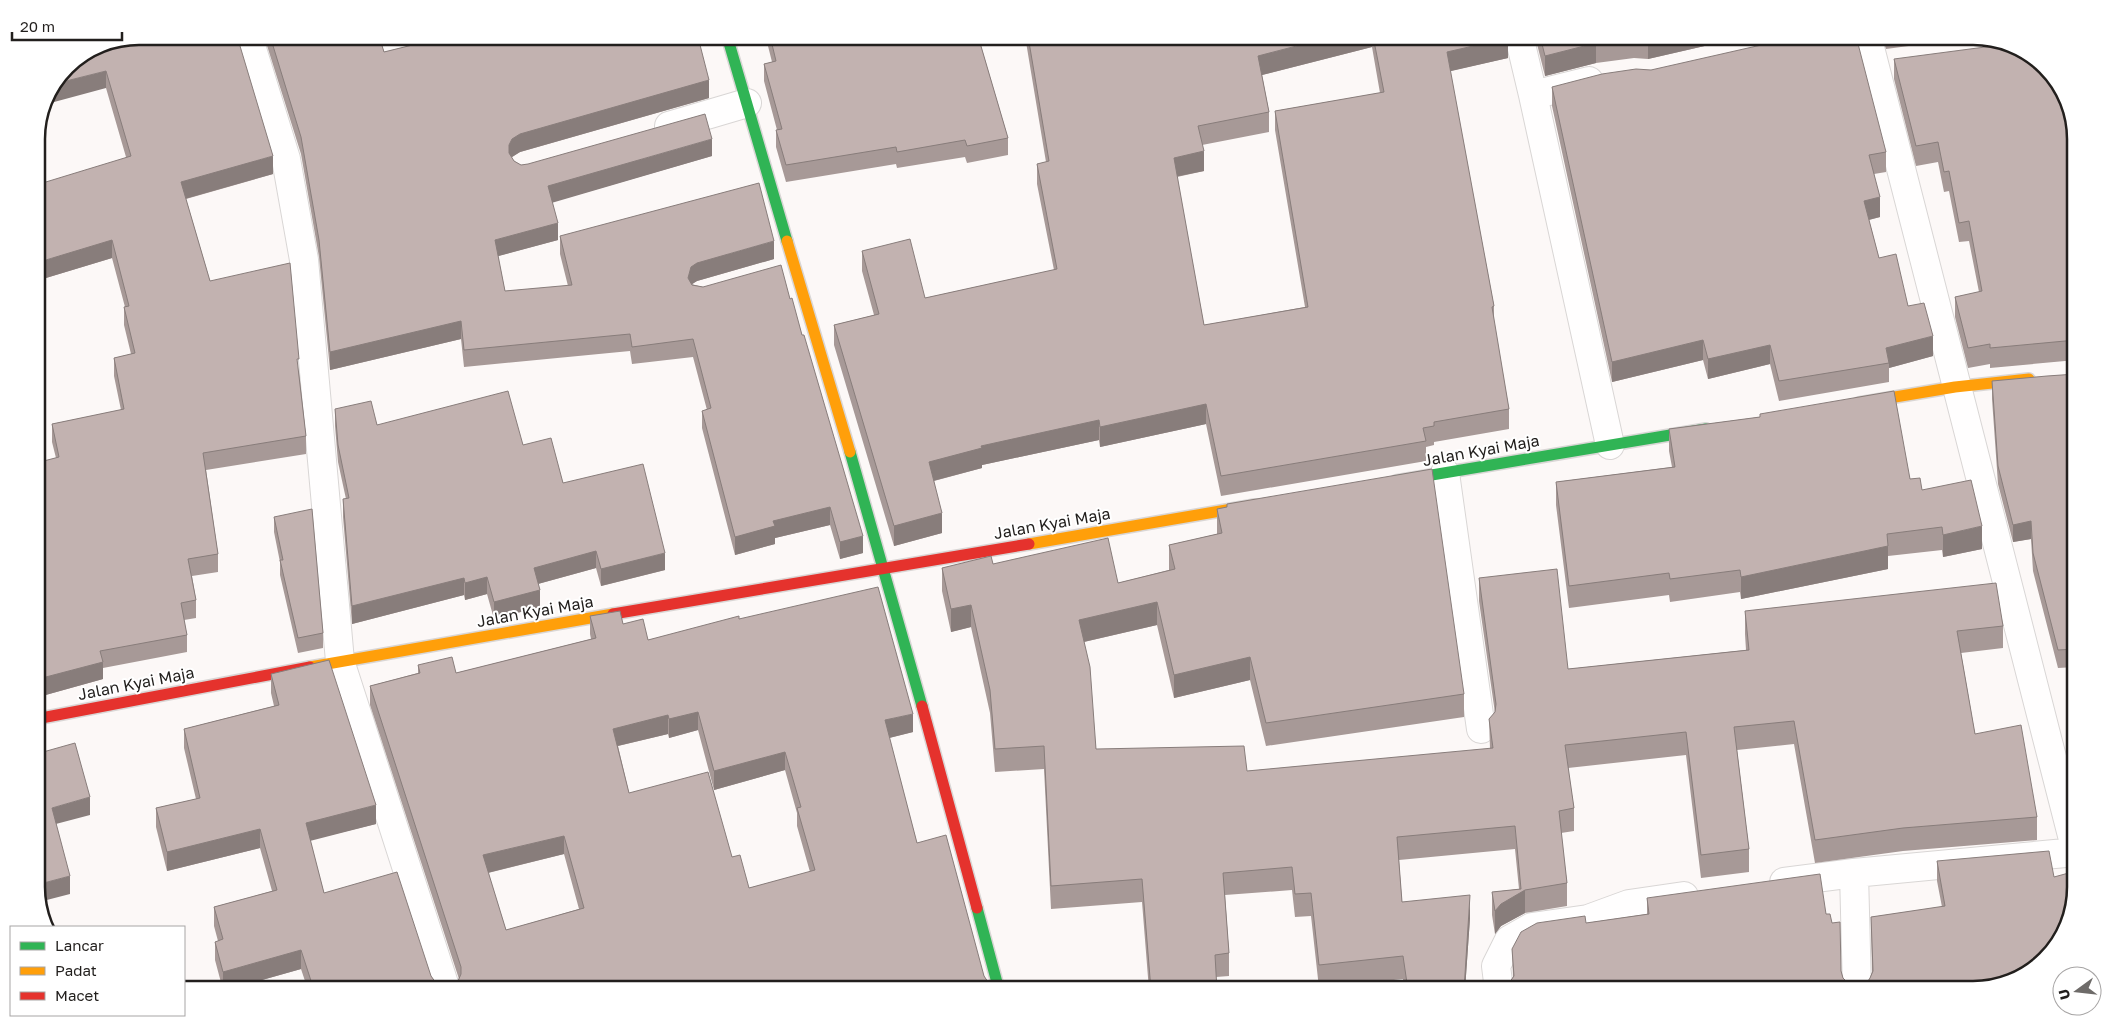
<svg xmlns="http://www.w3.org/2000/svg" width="2112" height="1026" font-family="'Golos Text',sans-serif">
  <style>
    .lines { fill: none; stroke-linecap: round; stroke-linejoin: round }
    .street-casing { stroke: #d9d6d5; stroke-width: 30 }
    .fast-casing { stroke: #d9d6d5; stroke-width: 14 }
    .slow-casing { stroke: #d9d6d5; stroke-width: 14 }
    .jam-casing { stroke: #d9d6d5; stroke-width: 14 }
    .street { stroke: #fffefe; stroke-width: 28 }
    .fast { stroke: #30b455; stroke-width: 11 }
    .slow { stroke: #ff9f0a; stroke-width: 11 }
    .jam { stroke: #e5322d; stroke-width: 11 }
    .wall { fill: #a79997; fill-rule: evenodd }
    .shaded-wall { fill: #887d7b }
    .building { fill: #c2b2b0; stroke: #887d7b; fill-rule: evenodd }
    .labels { text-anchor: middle; stroke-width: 4; stroke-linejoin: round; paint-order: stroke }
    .street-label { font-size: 16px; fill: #221f1d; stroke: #fff }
    .rim { fill: none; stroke: #221f1d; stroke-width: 2.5 }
  </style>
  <rect width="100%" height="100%" fill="#fcf8f7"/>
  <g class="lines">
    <g class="street-casing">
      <path id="street" d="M248,36L286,159L304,260L340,661L446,990
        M1519,36L1533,95
        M1867,36L2076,851
        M1589,81L1533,95L1610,445
        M669,126L747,103
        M1445,473L1481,729
        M1854,873L1857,990
        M1784,882L1854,873L2076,852
        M1499,990L1496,966L1509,940L1532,927L1588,919L1629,904L1684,896"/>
    </g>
    <g class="fast-casing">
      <path id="fast" d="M727,36L787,241
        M850,452L922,706
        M1396,481L1706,429
        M977,908L999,990"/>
    </g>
    <g class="slow-casing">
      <path id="slow" d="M787,241L850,452
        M1859,403L1955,387L2029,379
        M1029,544L1255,505
        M310,667L613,614"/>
    </g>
    <g class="jam-casing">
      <path id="jam" d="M613,614L1029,544
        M922,706L977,908
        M36,719L310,667"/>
    </g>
    <use href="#street" class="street"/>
    <use href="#fast" class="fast"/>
    <use href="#slow" class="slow"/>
    <use href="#jam" class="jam"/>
  </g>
  <path class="wall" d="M264,36H379L384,52L437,39L436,36H692L709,98L520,152L512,157V158L514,161L521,165L712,156L552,202L558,240L498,256L505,291L568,286L560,254V236L774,259L697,281L691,284L703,287L790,299L802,335L863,553L840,559L830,525L775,538V544L735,555L702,428V411L707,410L693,357L632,364L630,351L464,367L461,339L330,370L319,257L301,154Z
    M767,36H978L1008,138V155L967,163L965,157L897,168L896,164L786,182L776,147V130H777L764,81V64L772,62L767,42Z
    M1025,36H1508V58L1450,71L1494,306V323L1509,409V429L1434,442V445L1426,447V461L1221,496L1206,424L1100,447L1099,440L982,465V468L934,481L942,533L894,546L834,345V325L874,315L862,271V251L925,298L1054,270L1037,184V164L1046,162ZM1372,47L1380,93L1275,111V130L1305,307L1204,325L1177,177L1204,171L1202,145L1269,132V112L1262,75Z
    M1535,36H1748L1648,59L1634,58L1596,63L1545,76Z
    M1882,36H1973L1976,37L1886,49Z
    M100,44L273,174L186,199L210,281L299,373L306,436V454L206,470L218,554V572L192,576L196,600V618L184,620L187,635V652L103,668V679L42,696L36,676V463L56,458L52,442V424L121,410L114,376V358L131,354L124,325V307H125L112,258L36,281L126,157L106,88Z
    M1894,59L2076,132V360L1990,368V364L1968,368L1955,317V297L1979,292L1969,241L1959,242L1949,191L1944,192L1938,162L1916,166L1894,79Z
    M1651,70L1886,152V172L1874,174L1880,217L1869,220L1879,258L1908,306L1933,356L1889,368V382L1779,401L1770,364L1708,379L1703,360L1612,382L1552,106V87Z
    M2076,374V667L2058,668L2033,571L2031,539L2013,542L1998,484L1992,399V381Z
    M335,409L377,425L523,445L563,483L665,570L601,586L596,568L538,584L540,607L494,619L487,594L465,600L464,595L352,624L343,517V499H346L338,462L335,426Z
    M1760,414L1910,479L1982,549L1943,557L1942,550L1888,556V569L1741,599L1740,592L1670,602L1669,595L1569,608L1556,505V482L1672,467L1669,451V429L1760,417Z
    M1227,504L1464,694V717L1266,746L1250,680L1174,698L1157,625L1084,642L1096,749L1247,771L1490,749L1489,719L1495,713L1479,601V578L1568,669L1746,650L1745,634V611L2003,626V648L1961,653L1975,734L2037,817V840L1903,851L1815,863L1794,744L1737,750L1749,849V872L1701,878L1686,755L1568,768L1574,808V831L1561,833L1567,883V906L1525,913L1501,926L1495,934L1492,915V892L1519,889L1515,849L1399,860L1402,902L1470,918L1465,990H1404L1403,979L1319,988L1311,916L1295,917L1292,890L1225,895L1229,953V976L1216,977L1149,990L1142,902L1051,909L1044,769L995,772L990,713L971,627L951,632L942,591V568L993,564L1118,583L1169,570V545L1217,534V509L1227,507Z
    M274,517L323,633V648L298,653L280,575V562L274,532Z
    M590,616L623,624L648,640L739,619L913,732L889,738L917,843L984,976L988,982L995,990H308L301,969L227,990H223L215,960V942L218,941L214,926V907L272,891L260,848L167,871L156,827V808L196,799L184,748V729L274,706L271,693V674L376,824L310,840L324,893L431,976L436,983L442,987L450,986L458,981L459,979L370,705V686L418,673V665L456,673L591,639L590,634ZM698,730L714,790L785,770L797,813V826L810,872L749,888L732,857L629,793L618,746L668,734L669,738ZM564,854L579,909L506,930L488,873Z
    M2076,712V737L2074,732V713Z
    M1937,861L2054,877L1974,990H1503V985L1509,983L1513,977L1512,949L1586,923L1647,914V898L1826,914L1843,978L1849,984L1858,986L1866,984L1870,978L1872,972L1871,917L1942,907L1937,881Z"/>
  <path class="shaded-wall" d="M1335,36H1372V47L1258,76V56Z
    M1661,36H1748L1648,59V39Z
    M1508,38V58L1447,72V52Z
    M1596,43V63L1545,76V56Z
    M106,71V88L43,105L44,99L54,84Z
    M709,80V98L520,152L512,157L509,163V145L512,139L520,134Z
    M712,139V156L548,204V186Z
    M1204,151V171L1174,177V158Z
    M273,156V174L181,200V182Z
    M1880,197V217L1864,221V201Z
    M558,223V240L495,257V240Z
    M112,240V258L36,281V263Z
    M774,241V259L697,281L691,285L688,278L691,267L697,263Z
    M461,321V339L330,370V352Z
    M1933,336V356L1889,368V363L1886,348Z
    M1703,340V360L1612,382V362Z
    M1770,345V364L1708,379V359Z
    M1206,404V424L1100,447V427Z
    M1099,420V440L982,465V468L929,482V462L981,446Z
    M830,507V525L775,538V544L735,555V537L773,521Z
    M942,513V533L894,546V526Z
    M2031,521V539L2013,542V525Z
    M1982,526V549L1943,557V535Z
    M863,536V553L840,559V542Z
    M1888,546V569L1741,599V577Z
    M596,551V568L534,585V568Z
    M665,553V570L601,586V569Z
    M487,577V594L465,600V583Z
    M464,578V595L352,624V606Z
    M540,590V607L494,619V602Z
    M1157,602V625L1079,643V620Z
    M971,605V627L951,632V609Z
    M1250,657V680L1174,698V675Z
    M103,662V679L42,696V678Z
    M698,712V730L669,738V719Z
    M913,714V732L885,739V720Z
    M668,715V734L613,747V729Z
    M785,752V770L714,790V771Z
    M90,797V815L52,825V808Z
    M376,805V824L306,842V823Z
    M260,829V848L167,871V852Z
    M564,836V854L483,874V855Z
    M70,876V894L39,902L36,894V885Z
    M1525,890V913L1501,926L1495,934V911L1501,904Z
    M1470,895V918L1465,990H1464Z
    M301,950V969L227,990H223V972Z
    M327,982V990H313V987Z
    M995,986V990H980Z"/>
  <path class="building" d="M139,36H237L273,156L181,182L210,281L290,263L299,359H297L306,436L203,453L218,554L188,559L196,600L181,603L187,635L100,651L103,662L42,678L36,658V463L59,457L52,424L124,409L114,358L135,353L124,307L129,306L112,240L36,263V185L131,156L106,71L54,84L66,66L100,44Z
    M270,36H379L384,52L441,38V36H692L693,43L699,41L709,80L520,134L512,139L509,145V153L514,161L521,165L528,164L705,114L712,139L548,186L558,223L495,240L505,291L572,285L560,236L759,183L774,241L697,263L691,267L688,278L692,285L703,287L781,265L790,299L792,298L802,335H804L863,536L840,542L830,507L773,521L775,526L735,537L702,411L711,408L693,339L632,347L630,334L464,350L461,321L330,352L319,240L301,137Z
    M770,36H978L1008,138L967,146L965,140L897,152L896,147L786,165L776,130L782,129L764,64L776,61Z
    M1028,36H1335L1258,56L1269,112L1198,126L1204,151L1174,158L1204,325L1308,307L1275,111L1384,92L1373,36H1508V38L1447,52L1494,306L1492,307L1509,409L1434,422V426L1423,428L1426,441L1221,476L1206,404L1100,427L1099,420L981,446L982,448L929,462L942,513L894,526L834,325L879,314L862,251L910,239L925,298L1057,269L1037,164L1049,161Z
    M1540,36H1661L1648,39L1634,38L1596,43L1545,56Z
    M1801,36H1856L1886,152L1869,155L1880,197L1864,201L1879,258L1896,254L1908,306L1924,303L1933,336L1886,348L1889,363L1779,381L1770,345L1708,359L1703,340L1612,362L1552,87L1602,74L1636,69L1651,70Z
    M2008,44L2018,47L2059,82L2076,132V340L1990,348V344L1968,348L1955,297L1982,291L1969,221L1959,223L1949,171L1944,172L1938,142L1916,146L1894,59Z
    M2076,374V649L2058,650L2033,553L2031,521L2013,525L1998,466L1992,381L2047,376Z
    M508,391L523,445L551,438L563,483L643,464L665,553L601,569L596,551L534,568L540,590L494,602L487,577L465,583L464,578L352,606L343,499L349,498L338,445L335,409L371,401L377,425Z
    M1894,391L1910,479L1920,478L1922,490L1971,480L1982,526L1943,535L1942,527L1887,534L1888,546L1741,577L1740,570L1670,579L1669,573L1569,586L1556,482L1675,467L1669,429L1760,417V414Z
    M1432,469L1464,694L1266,723L1250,657L1174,675L1157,602L1079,620L1090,667L1096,749L1244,746L1247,771L1493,748L1489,719L1495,712L1496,704L1479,578L1557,569L1568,669L1749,650L1745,611L1996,583L2003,626L1957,631L1975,734L2021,725L2037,817L1903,828L1815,840L1794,721L1734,727L1749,849L1701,855L1686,732L1565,745L1574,808L1559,811L1567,883L1525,890L1501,904L1495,911L1492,892L1521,889L1515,826L1397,837L1402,902L1470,895L1464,990H1408L1403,956L1319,965L1311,893L1295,894L1292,867L1223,873L1229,953L1215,955L1217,990H1151L1142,879L1051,886L1044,746L995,749L990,690L971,605L951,609L942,568L991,556L993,564L1108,538L1118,583L1175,569L1169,545L1222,533L1217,509L1227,507V504Z
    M312,509L323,633L298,638L280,560H283L274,517Z
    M878,587L913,714L885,720L917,843L946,835L984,976L988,982L995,986L980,990H329L327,982L313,987L301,950L223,972L215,942L223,939L214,907L277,890L260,829L167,852L156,808L200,798L184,729L279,705L271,674L329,660L376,805L306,823L324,893L397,872L431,976L436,983L442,987L450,986L458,981L461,974V967L370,686L420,673L418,665L452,657L456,673L596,638L590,616L620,611L623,624L643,619L648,640L739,616V619ZM698,712L714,771L785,752L801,807L797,808L815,870L749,888L740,855L732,857L708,772L629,793L613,729L668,715L669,719ZM564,836L584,908L506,930L483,855Z
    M75,743L90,797L52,808L70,876L36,885V754Z
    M2049,851L2054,877L2076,871V887L2065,932L2030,973L1974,990H1503V985L1509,983L1514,976L1512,949L1521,932L1537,923L1585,916L1586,923L1649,914L1647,898L1820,874L1826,914H1830L1832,923L1840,922L1841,971L1843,978L1849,984L1858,986L1866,984L1870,978L1873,971L1871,917L1945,906L1937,861Z"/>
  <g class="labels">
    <g class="street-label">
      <text transform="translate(1481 450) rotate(-10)" y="6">Jalan Kyai Maja</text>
      <text transform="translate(1052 523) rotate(-10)" y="6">Jalan Kyai Maja</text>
      <text transform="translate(535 611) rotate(-10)" y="6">Jalan Kyai Maja</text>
      <text transform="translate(136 683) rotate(-11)" y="6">Jalan Kyai Maja</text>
    </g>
  </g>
  <path d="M0 0H2112V1026H0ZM139 45H1973A94 94 0 0 1 2067 139V887A94 94 0 0 1 1973 981H139A94 94 0 0 1 45 887V139A94 94 0 0 1 139 45Z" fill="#fff" fill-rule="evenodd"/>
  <path class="rim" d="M139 45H1973A94 94 0 0 1 2067 139V887A94 94 0 0 1 1973 981H139A94 94 0 0 1 45 887V139A94 94 0 0 1 139 45Z"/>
  <rect x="10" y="926" width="175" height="90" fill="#ffffff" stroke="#a7a5a5"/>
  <rect x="20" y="942" width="25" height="8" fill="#30b455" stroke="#a7a5a5"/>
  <text x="55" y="951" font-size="15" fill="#221f1d">Lancar</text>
  <rect x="20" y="967" width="25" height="8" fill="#ff9f0a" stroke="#a7a5a5"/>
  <text x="55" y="976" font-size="15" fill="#221f1d">Padat</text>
  <rect x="20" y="992" width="25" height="8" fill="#e5322d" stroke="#a7a5a5"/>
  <text x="55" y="1001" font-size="15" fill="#221f1d">Macet</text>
  <g transform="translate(2077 991) rotate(255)"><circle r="24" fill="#ffffff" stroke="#a7a5a5"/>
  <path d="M0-4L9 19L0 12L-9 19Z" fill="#6e6b69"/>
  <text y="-8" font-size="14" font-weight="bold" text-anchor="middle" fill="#221f1d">U</text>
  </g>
  <path d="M12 32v8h110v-8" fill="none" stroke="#221f1d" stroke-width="2.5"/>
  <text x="20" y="32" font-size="15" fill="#221f1d" stroke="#ffffff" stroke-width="4" paint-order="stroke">20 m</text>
</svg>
